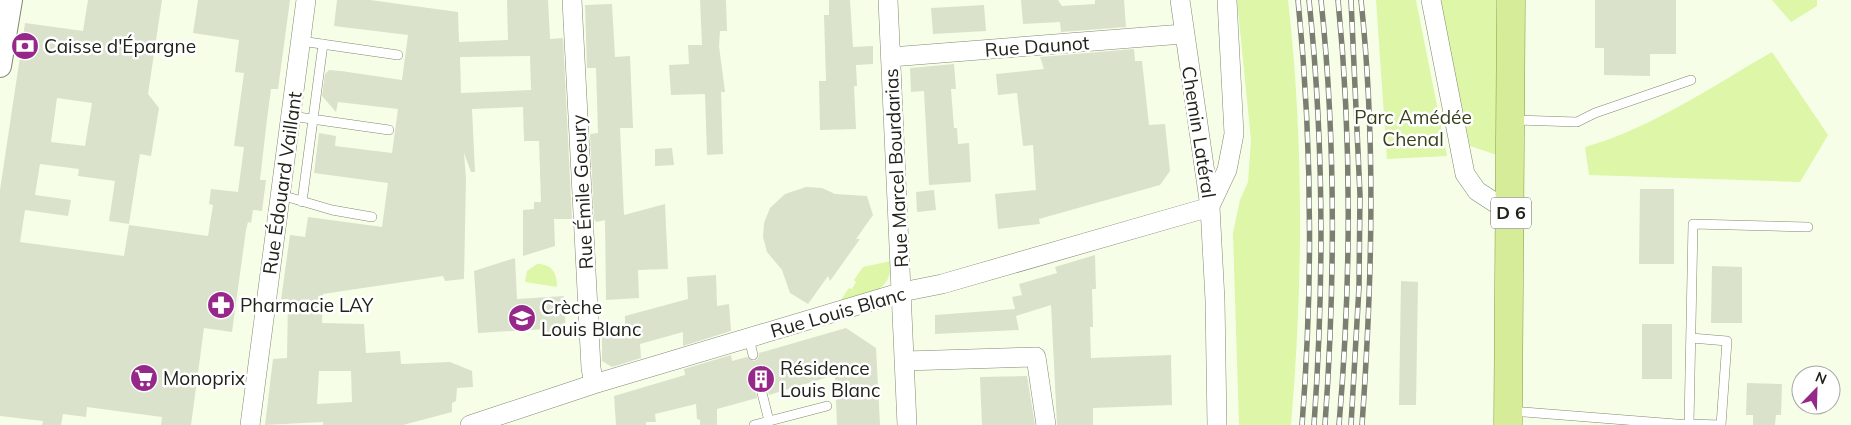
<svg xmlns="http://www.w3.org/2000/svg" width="1851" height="425" font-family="Mulish,sans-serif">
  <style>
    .green { fill: #ddf6a7 }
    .building { fill: #dae2cb; fill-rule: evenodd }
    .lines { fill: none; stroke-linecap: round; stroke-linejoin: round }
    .service-casing { stroke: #818973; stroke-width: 10 }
    .minor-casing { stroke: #818973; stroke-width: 20 }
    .tertiary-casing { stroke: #818973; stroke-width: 24 }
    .primary-casing { stroke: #849d3f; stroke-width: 29 }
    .service { stroke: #fff; stroke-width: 9 }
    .minor { stroke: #fff; stroke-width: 19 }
    .tertiary { stroke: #fff; stroke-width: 22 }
    .primary { stroke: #d6ec98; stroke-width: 28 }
    .rail-casing { stroke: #7a7f71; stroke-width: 5.5 }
    .rail { stroke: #fff; stroke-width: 4; stroke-dasharray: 11; stroke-linecap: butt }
    .labels { text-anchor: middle; stroke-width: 5; stroke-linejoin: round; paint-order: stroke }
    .shield { fill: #fff; stroke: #64655f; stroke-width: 1 }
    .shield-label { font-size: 18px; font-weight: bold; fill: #21231b }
    .poi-label { font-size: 19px; fill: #21231b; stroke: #fff; text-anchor: start }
    .street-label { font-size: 19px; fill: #21231b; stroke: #fff }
    .park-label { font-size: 19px; fill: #364119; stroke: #fff }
  </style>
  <rect width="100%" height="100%" fill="#f6fee7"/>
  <path class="green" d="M1237,0H1288C1304,141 1303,284 1291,425H1239L1233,233L1240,200L1248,182L1251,140Z
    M1376,0H1416L1447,156L1387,159Z
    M1440,0H1496L1497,155L1470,146Z
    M1772,0H1817V6L1791,22Z
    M1772,52L1828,135L1800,182L1589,175L1585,147C1650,129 1713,86 1772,52Z
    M891,261C892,294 866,294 840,301L849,288L852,289L856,282L854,280L863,267Z
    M537,264C552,264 557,273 557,287L525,282L527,271Z"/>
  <path class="building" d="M88,0H162L148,94L159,108L151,156L140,154L129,224L109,221L115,181L78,176L79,169L40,164L35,195L71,200L68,216L25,210L20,242L124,256L129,225L208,236L213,205L209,204L211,189L238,192L244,147L234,146L244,73L235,72L239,40L193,33L198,0H290L278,89H271L267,119L260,180H266L262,211L253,210L251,223L248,222L246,230L232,332L204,328L191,425H161L162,417L87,407L86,417L63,414L61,425H42L43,421L0,416V190L25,23L83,31ZM57,98L92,103L85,146L51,142Z
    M337,0H370L458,12L459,42L508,40L507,0H548L550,39L563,38L572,219H554L555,246L523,256V210L534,209V202H541L539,141H524L523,107L472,109L475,172H471L464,153L466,179L464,279L445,281L443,276L323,294L322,323L364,324L366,353L400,351L401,364L450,362L472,371L473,387L457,388L456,401L452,403V412L403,425H323V422L265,425L273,359L287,358L288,299L281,300L290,235L305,237L308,217L382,227L388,183L314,173L319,133L336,136L335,146L392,153L398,109L338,102L336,112L322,96L325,74L329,70L341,71L402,80L408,35L334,26ZM530,56L531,90L461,93L460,57ZM319,371H351L352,402L317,404Z
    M700,0H726L727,31H720L719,46L725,92H721L723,154L707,155L705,94L671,95L669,65L689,64L688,45H702Z
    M829,0H850L853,47L873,46V64L856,65L857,86H854L856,129L820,130L819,81H826L824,15H829Z
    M1021,0H1058L1062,6L1095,4V0H1124L1126,27L1061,32L1060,22L1023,24Z
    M1595,0H1676V54H1650V76L1604,75V48H1595Z
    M612,4L615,57L630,56L633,128H620L624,215L665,204L668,269L638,270L639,298L606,300L605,220L596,222L594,218L590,134L598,133L596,68H587L585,5Z
    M984,5L986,31L933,34L931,8Z
    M1134,49L1135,61H1142L1149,125L1165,124L1170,171L1160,185L1039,219L1040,224L998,229L995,194L1036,190L1033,145L1023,146L1017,93L998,95L996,74L1044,69L1040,57Z
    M954,64L956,89H951L954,128H957L958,144L969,143L971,182L929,185L924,91L911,92L910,68Z
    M672,148L674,165L655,166V149Z
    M806,187L822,188L835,194L867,196L873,215L856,239H860L830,281L828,276L808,304L790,293L782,270L767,252L763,237L764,223L770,208L785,194Z
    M1640,189H1674V264H1639Z
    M934,190L936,210L917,212L916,192Z
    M1095,255L1096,289H1092L1093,327H1090L1091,358L1171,355L1172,405L1093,408V425H1057L1051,305L1016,316L1019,330L935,334V315L1015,309L1012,297L1022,295L1019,284L1057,273L1055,267Z
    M515,258L517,299L564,296L566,335L547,336L546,329L478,333L474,271Z
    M1712,266L1742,267V323H1711Z
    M716,275L717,306L729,304L731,331L683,346V332L640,344L641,358L612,367L602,361V333L625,329V316L688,299L687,277Z
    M1401,281L1418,282L1416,405H1399Z
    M1642,324H1672V379H1642Z
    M846,328L876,348L880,425H837L835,375L769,395L765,381L758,379L754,384L757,398L717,409V425H700V420L697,419L696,404L655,414L656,422H646V425H616L614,396L685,375L684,369L731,355L732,361L747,357L754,361L758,359L759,353Z
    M1027,376L1035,425H982L980,377Z
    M1747,383L1782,384L1781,415H1776L1775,425H1753V415H1746Z"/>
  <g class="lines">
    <g class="service-casing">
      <path id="service" d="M301,41L398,55
        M291,116L389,130
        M1514,120L1577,122L1595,113L1691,80
        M281,195L332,210L372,217
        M302,202L323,44
        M749,338L753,355
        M1691,338L1727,341L1721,425L1689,424L1693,224L1808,227
        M760,385L769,421
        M1510,411L1689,425
        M754,425L827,406"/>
    </g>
    <g class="minor-casing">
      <path id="minor" d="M572,0L591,368L594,384
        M888,0L907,425
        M1180,0L1210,207L1215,300L1217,425
        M1431,0L1465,174L1477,191L1511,213
        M891,57L1183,34
        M1210,206L1227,170L1234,134L1227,0
        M905,361L1036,357L1046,425
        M250,425L306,0
        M470,425L594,384L902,292L942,284L1210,207"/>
    </g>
    <g class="tertiary-casing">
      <path id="tertiary" d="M0,66L11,0"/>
    </g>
    <g class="primary-casing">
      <path id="primary" d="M1508,425L1511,0"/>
    </g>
    <use href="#service" class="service"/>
    <use href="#minor" class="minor"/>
    <use href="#tertiary" class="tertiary"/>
    <use href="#primary" class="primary"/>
    <g class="rail-casing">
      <path id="rail" d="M1298,0C1312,140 1313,284 1302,425
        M1309,0C1324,141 1324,284 1314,425
        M1321,0C1336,141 1335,284 1325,425
        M1338,0C1352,141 1351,284 1339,425
        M1351,0L1360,195L1359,287L1351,425
        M1361,0C1376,141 1372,284 1362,425"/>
    </g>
    <use href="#rail" class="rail"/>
  </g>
  <defs>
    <g id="bank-disc" transform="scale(1.4375)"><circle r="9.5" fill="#952889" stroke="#fff"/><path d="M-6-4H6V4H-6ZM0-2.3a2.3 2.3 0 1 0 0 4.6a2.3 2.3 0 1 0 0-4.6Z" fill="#fff"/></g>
    <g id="pharmacy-disc" transform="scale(1.4375)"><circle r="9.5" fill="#952889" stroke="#fff"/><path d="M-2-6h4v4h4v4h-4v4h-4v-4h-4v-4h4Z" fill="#fff"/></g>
    <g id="school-disc" transform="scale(1.4375)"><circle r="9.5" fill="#952889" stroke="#fff"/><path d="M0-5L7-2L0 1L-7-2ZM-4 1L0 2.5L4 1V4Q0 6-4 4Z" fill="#fff"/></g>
    <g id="supermarket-disc" transform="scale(1.4375)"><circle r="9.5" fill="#952889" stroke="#fff"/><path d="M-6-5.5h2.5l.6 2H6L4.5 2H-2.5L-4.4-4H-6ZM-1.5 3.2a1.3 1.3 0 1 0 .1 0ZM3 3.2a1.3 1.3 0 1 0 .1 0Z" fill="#fff"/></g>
    <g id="building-disc" transform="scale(1.4375)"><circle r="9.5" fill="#952889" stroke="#fff"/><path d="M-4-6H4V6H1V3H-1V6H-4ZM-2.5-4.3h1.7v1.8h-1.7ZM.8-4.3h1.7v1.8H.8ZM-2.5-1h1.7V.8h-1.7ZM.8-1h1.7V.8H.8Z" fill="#fff"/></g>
  </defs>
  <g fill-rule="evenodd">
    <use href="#bank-disc" x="25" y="46"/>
    <use href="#pharmacy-disc" x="221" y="305"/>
    <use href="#school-disc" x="522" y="318"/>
    <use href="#supermarket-disc" x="144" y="378"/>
    <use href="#building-disc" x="761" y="379"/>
  </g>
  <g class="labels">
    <rect class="shield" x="1491" y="197.5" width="40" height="31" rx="4"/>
    <g class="shield-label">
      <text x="1511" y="219">D 6</text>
    </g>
    <g class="poi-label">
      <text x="44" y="53">Caisse d'Épargne</text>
      <text x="240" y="312">Pharmacie LAY</text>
      <text x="541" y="314">Crèche<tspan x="541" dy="22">Louis Blanc</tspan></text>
      <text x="780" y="375">Résidence<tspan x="780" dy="22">Louis Blanc</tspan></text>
      <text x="163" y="385">Monoprix</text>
    </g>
    <g class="street-label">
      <text transform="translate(1037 46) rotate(-4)" y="7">Rue Daunot</text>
      <text transform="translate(1199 132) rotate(81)" y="7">Chemin Latéral</text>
      <text transform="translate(896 168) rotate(-93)" y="7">Rue Marcel Bourdarias</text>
      <text transform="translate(282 183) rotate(-82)" y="7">Rue Édouard Vaillant</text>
      <text transform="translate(582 192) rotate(-93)" y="7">Rue Émile Goeury</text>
      <text transform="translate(838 312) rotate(-16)" y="7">Rue Louis Blanc</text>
    </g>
    <g class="park-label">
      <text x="1413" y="124">Parc Amédée<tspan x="1413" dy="22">Chenal</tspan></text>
    </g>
  </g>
  <g transform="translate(1816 390) rotate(23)"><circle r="24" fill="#ffffff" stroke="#a6a7a4"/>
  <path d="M0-4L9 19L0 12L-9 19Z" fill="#952889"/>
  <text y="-8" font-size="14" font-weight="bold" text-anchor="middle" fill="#21231b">N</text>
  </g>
</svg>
